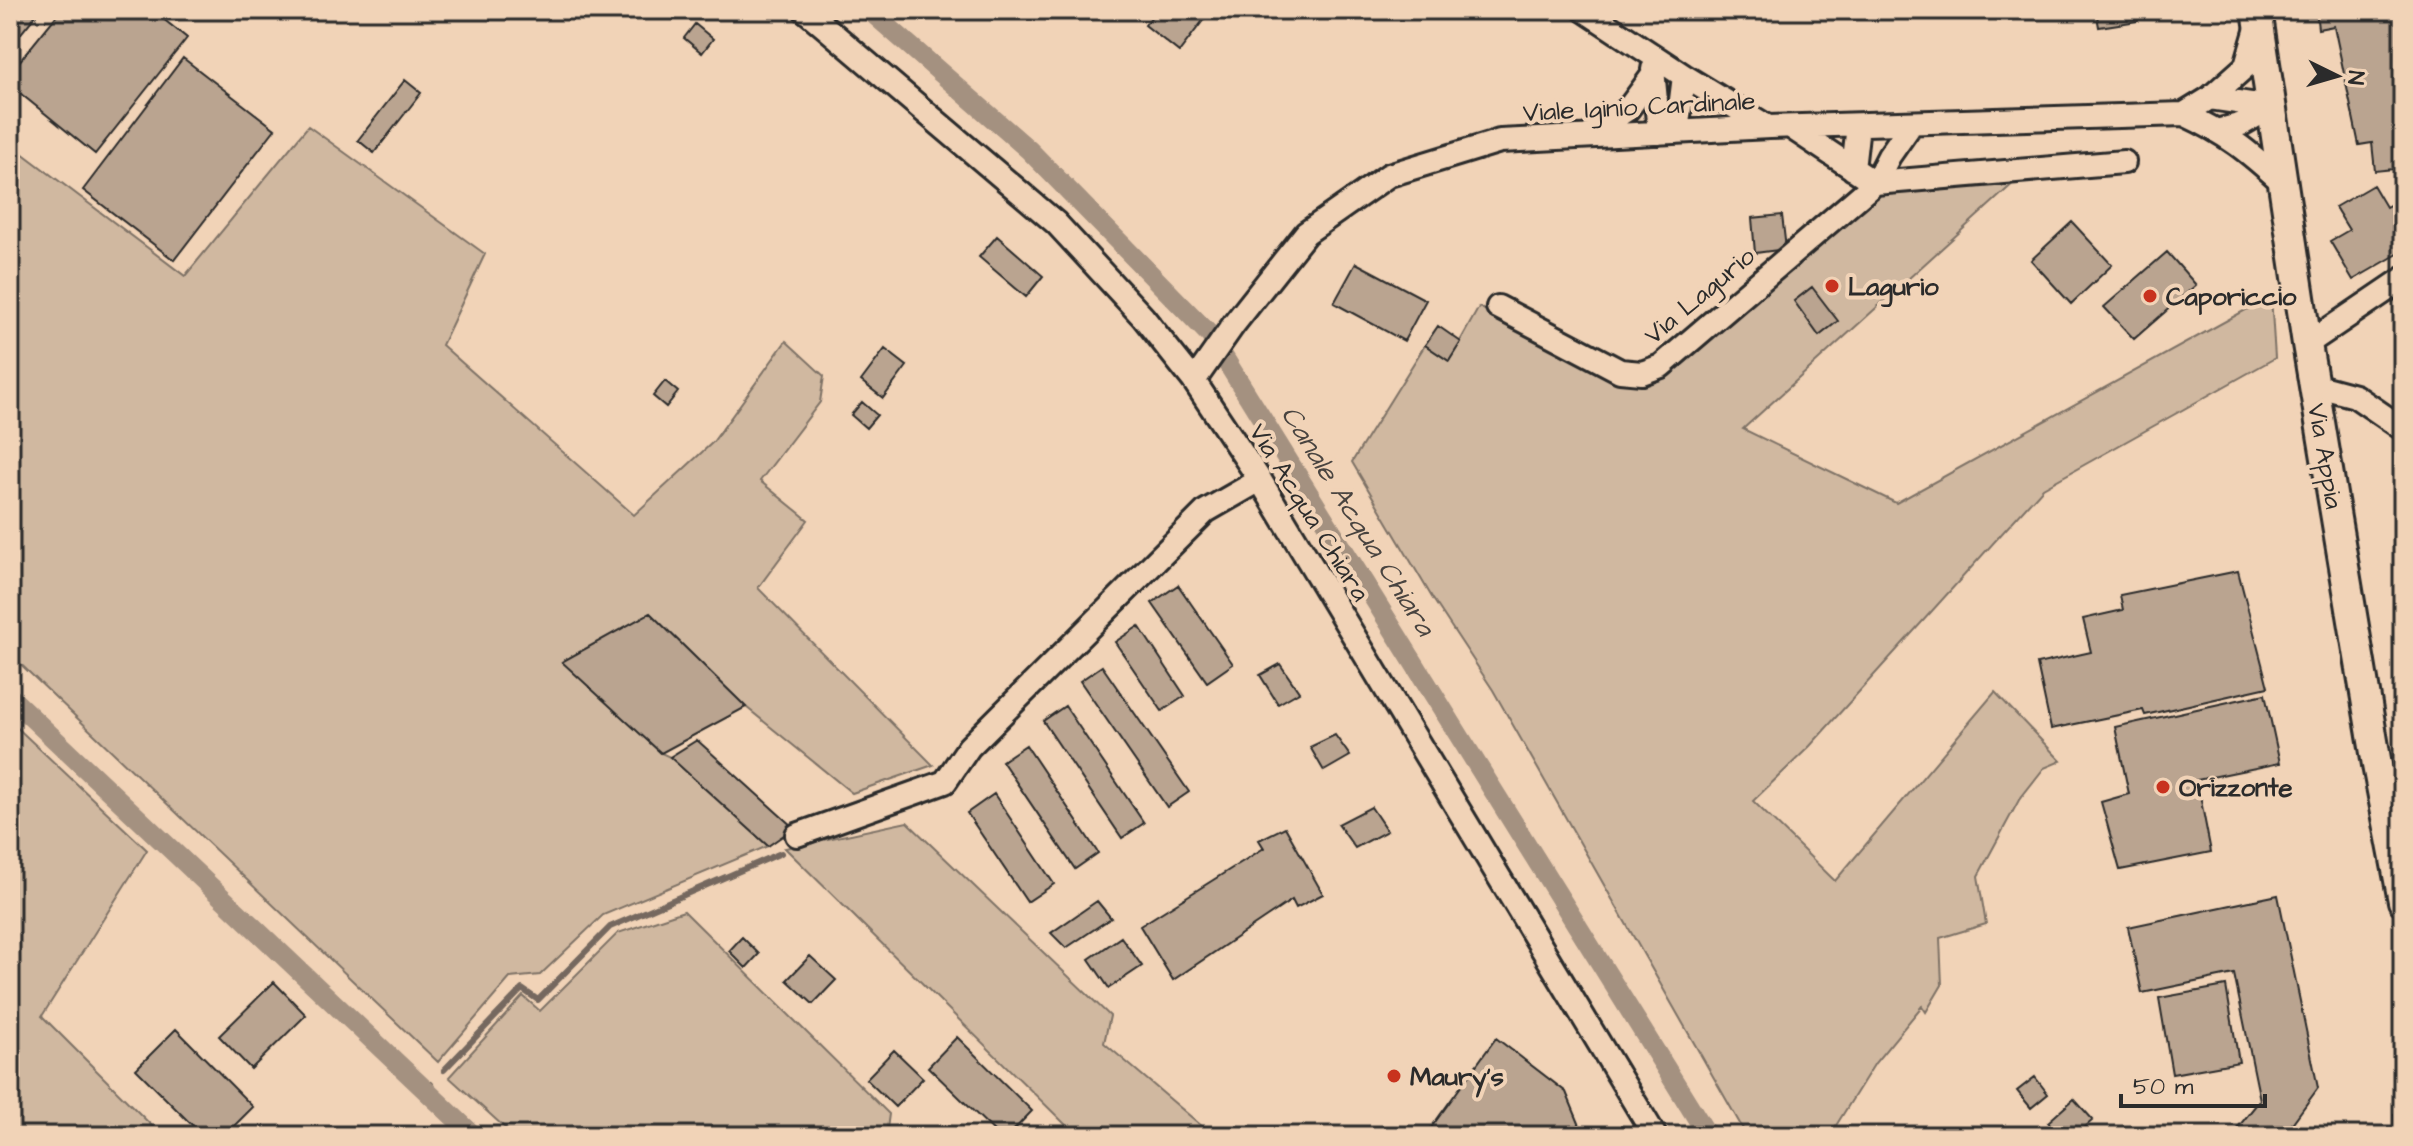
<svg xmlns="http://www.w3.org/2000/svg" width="2413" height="1146" font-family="'Architects Daughter',sans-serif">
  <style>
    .green { fill: #d0b8a0; stroke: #7e7266; stroke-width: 2 }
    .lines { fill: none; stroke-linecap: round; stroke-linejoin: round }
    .stream { stroke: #74685e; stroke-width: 6 }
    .canal { stroke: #a49180; stroke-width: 20 }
    .building { fill: #baa490; stroke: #2b2b2b; stroke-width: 2 }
    .minor-casing { stroke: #2b2b2b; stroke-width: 28 }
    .major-casing { stroke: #2b2b2b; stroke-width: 34 }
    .minor { stroke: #f1d3b7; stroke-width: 22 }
    .major { stroke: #f1d3b7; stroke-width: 28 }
    .poi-dot { fill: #c8321e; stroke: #f1d3b7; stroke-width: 3 }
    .labels { text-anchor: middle; stroke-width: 8; stroke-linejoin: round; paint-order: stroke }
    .street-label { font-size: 26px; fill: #2b2b2b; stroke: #f1d3b7 }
    .poi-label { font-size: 26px; font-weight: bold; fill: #2b2b2b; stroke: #f1d3b7; text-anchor: start }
    .water-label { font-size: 28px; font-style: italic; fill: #494440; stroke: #f1d3b7 }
  </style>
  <rect width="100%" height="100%" fill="#f1d3b7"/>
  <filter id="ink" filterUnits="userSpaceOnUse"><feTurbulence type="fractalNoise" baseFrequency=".0125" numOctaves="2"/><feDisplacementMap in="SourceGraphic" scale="16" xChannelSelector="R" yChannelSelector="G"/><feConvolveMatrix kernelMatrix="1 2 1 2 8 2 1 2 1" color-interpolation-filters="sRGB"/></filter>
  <g filter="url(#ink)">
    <path class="green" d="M308,126L485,254L442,345L634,515L713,442L786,341L824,376L820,402L760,481L808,520L758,588L933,765L852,793L746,707L650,613L563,661L661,753L670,757L768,846L603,915L540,975L510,978L438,1062L10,654V144L185,276Z
      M2017,180L1743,429L1896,503L2271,296L2275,358L2043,488L1810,746L1753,801L1835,881L1995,692L2061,761L2044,768L2019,800L1978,876L1986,924L1940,938L1942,985L1926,1012L1922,1006L1875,1063L1832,1132L1829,1136H1747L1493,690L1433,599L1352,462L1425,345L1449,361L1479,307L1629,384L1653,380L1876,192Z
      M10,721L147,850L42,1016L162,1136H10Z
      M907,822L1110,1016L1104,1043L1203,1127L1217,1128L1224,1136H1077L785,848Z
      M684,911L889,1114L886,1136H514L449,1077L523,996L540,1011L618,933Z"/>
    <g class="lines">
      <path class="stream" d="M444,1070L522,989L538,1000L610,927L781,853
        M425,1090L431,1084"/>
      <path class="canal" d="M869,10L1029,150L1210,335L1708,1136
        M10,697L474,1136"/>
    </g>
    <path class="building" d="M10,10H40L10,47Z
      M61,10H152L187,38L95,154L10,85V73Z
      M1157,10H1211L1179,52L1145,25Z
      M2096,10H2137L2138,21L2099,27Z
      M2316,10H2403V168L2375,171L2372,143L2359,145L2334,26L2318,29Z
      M695,24L713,39L702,53L684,38Z
      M183,58L275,129L174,260L83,190Z
      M405,80L421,93L374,153L358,140Z
      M2373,185L2386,207L2395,202L2403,217V251L2353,280L2330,241L2349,230L2335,207Z
      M1782,215L1786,249L1755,253L1752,218Z
      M2072,222L2112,265L2071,304L2031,260Z
      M997,236L1043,276L1026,297L979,257Z
      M2167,252L2196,285L2134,339L2104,307Z
      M1356,263L1426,300L1404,341L1334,303Z
      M1812,287L1838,321L1819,336L1794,301Z
      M1438,326L1461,342L1449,361L1425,345Z
      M885,349L907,366L883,398L861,381Z
      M665,381L678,392L666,407L653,396Z
      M862,402L877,415L866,428L851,415Z
      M2238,571L2268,687L2145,715L2143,710L2051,729L2037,664L2091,652L2083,619L2123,610L2120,595Z
      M1178,585L1233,664L1207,682L1152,603Z
      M650,613L746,707L661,753L562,662Z
      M1139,626L1185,696L1162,711L1115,642Z
      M1280,664L1299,692L1278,704L1260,675Z
      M1102,666L1189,792L1167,807L1080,681Z
      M2265,694L2280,763L2197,780L2211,852L2120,870L2101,802L2129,794L2115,727Z
      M1065,706L1144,823L1122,838L1043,721Z
      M1335,735L1350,756L1324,771L1310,747Z
      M697,740L794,828L768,846L670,757Z
      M1026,745L1098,853L1075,869L1002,761Z
      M994,794L1054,884L1027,902L967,813Z
      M1371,807L1387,831L1355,848L1338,824Z
      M1285,827L1323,894L1296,908L1292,900L1173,980L1140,926L1264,848L1259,840Z
      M2278,895L2318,1088L2283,1136H2231L2260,1100L2234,974L2142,993L2128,927Z
      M1097,901L1111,918L1066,948L1051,933Z
      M742,937L759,954L746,968L729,951Z
      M1121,937L1142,966L1109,988L1089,959Z
      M810,956L836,980L813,1004L787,980Z
      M274,982L306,1015L251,1069L219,1036Z
      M2226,986L2239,1062L2172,1074L2159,998Z
      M176,1029L253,1107L224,1136H203L136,1069Z
      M957,1037L1032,1111L1008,1136H999L928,1067Z
      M1496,1038L1566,1092L1583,1133L1581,1136H1425Z
      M894,1050L923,1078L895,1107L866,1079Z
      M2035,1077L2048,1094L2031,1108L2017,1091Z
      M2074,1099L2093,1120L2075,1136H2060L2048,1122Z
      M2403,1113V1136H2396L2394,1114Z"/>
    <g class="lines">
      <g class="minor-casing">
        <path id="minor" d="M805,10L1056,223L1143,317L1194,381L1260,480L1655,1136
          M1584,10L1684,76L1768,127
          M1653,69L1659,133
          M2210,98L2271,107
          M2184,114L2210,98L2246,66L2257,28
          M1791,127L1875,183L2124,162
          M2220,130L2242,124L2271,107
          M1677,132L1684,76
          M1591,134L1628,109L1653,75
          M1853,169L1858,125
          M1498,307L1620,371L1642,373L1661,366L1875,183L1889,156L1912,123
          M2307,344L2403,279
          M1194,381L1234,324L1306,233L1389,175L1500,141L1769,127L2184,114C2227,134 2247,150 2282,182
          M2314,385L2355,396L2403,429
          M797,835L945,782L969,747L1206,511L1260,480"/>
      </g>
      <g class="major-casing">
        <path id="major" d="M2257,10L2307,344L2377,765L2403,901"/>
      </g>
      <use href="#minor" class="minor"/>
      <use href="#major" class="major"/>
    </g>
  </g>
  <g class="poi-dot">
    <circle cx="1832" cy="286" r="8"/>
    <circle cx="2150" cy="296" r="8"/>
    <circle cx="2163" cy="787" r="8"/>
    <circle cx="1394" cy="1076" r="8"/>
  </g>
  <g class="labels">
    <g class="street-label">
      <text transform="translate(1639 106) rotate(-3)" y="9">Viale Iginio Cardinale</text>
      <text transform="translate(1699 295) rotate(-40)" y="9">Via Lagurio</text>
      <text transform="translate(2326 456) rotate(80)" y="9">Via Appia</text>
      <text transform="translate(1310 512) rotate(58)" y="9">Via Acqua Chiara</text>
    </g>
    <g class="poi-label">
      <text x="1848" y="295">Lagurio</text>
      <text x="2166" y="305">Caporiccio</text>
      <text x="2179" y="796">Orizzonte</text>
      <text x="1410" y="1085">Maury's</text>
    </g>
    <g class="water-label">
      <text transform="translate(1359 520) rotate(58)" y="10">Canale Acqua Chiara</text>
    </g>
  </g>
  <rect width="2413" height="1146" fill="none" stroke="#f1d3b7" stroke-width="40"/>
  <rect x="20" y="20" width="2373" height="1106" fill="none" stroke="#2b2b2b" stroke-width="3" filter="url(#ink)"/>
  <g transform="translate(2337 76) rotate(95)" stroke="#f1d3b7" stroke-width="6" paint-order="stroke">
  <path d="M0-6L14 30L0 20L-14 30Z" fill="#2b2b2b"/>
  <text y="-12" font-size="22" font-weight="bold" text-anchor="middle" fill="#2b2b2b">N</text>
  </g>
  <path d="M2121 1094v12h144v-12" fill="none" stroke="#2b2b2b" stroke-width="4"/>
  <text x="2133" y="1094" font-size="24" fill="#2b2b2b" stroke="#f1d3b7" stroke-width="6" paint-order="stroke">50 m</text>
</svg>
